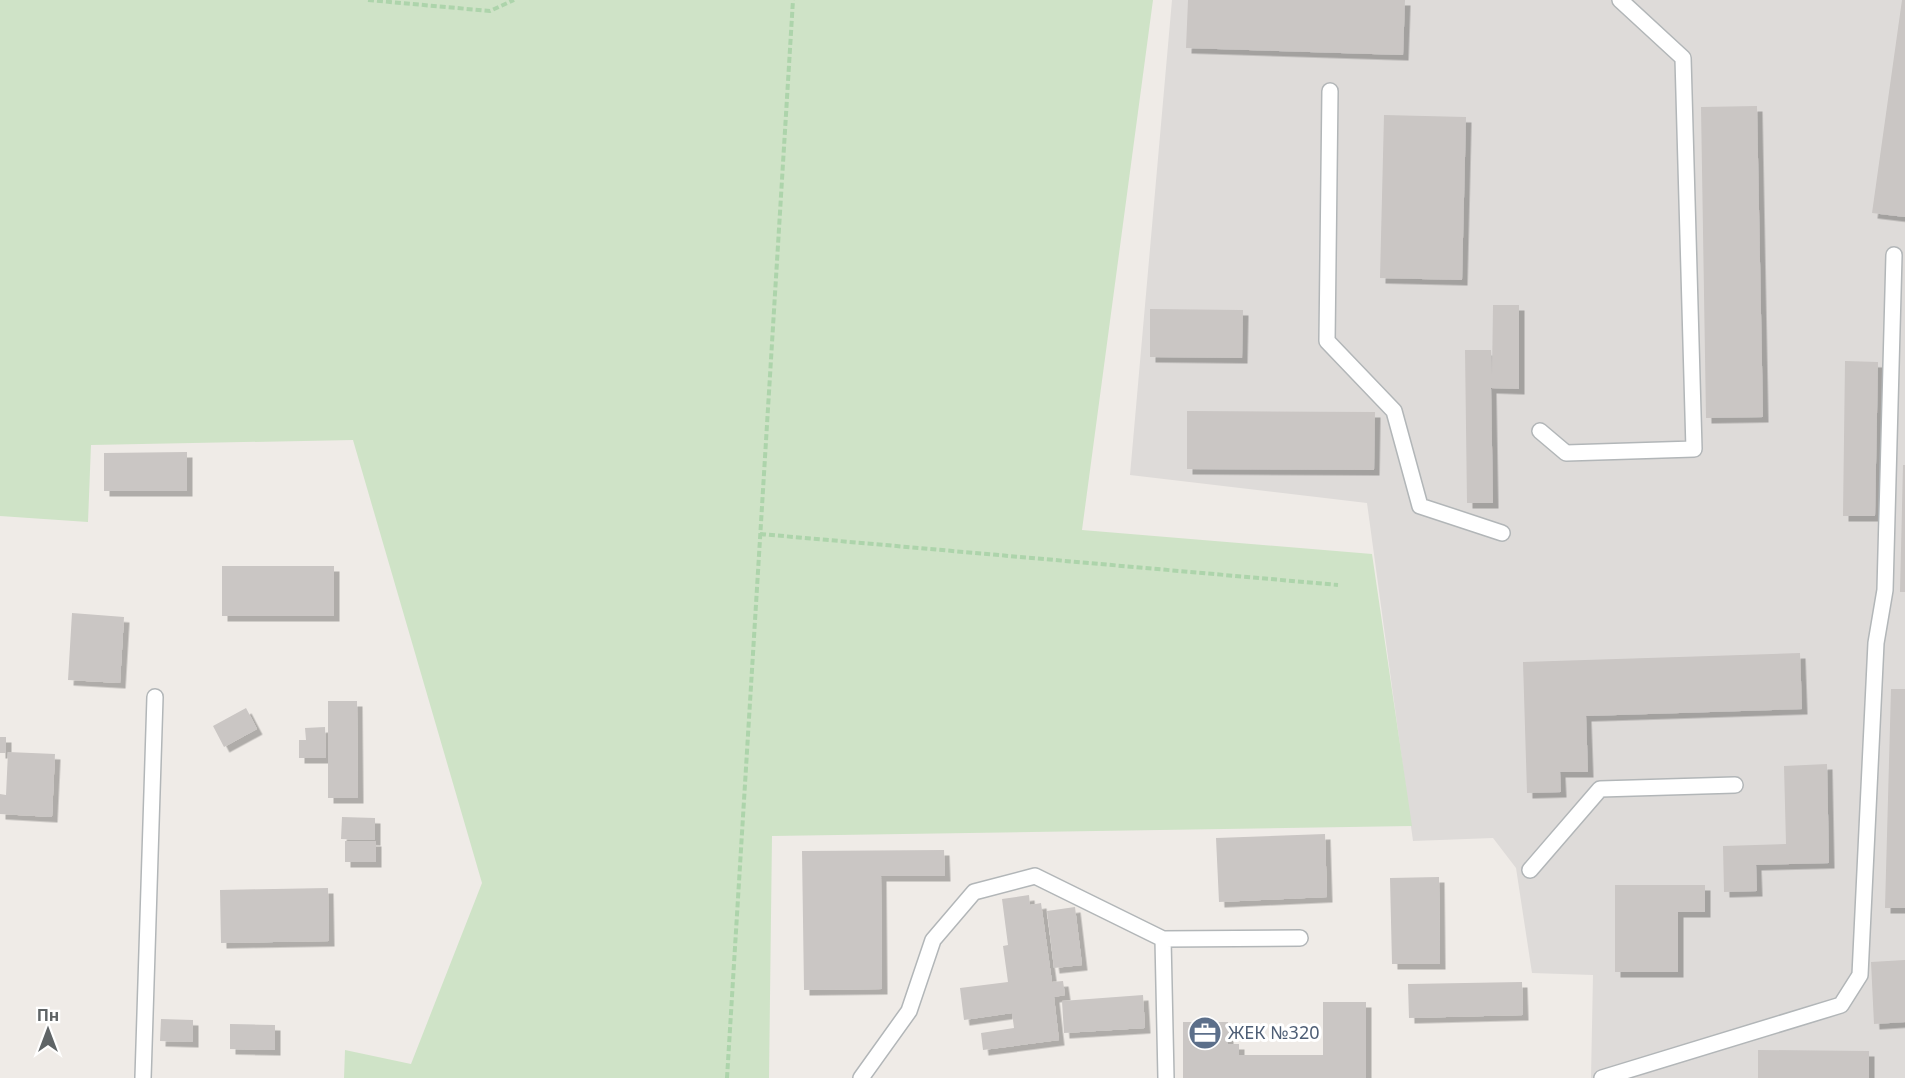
<svg xmlns="http://www.w3.org/2000/svg" width="1905" height="1078" font-family="'Noto Sans',sans-serif">
  <style>
    .industrial { fill: #dedbd9 }
    .green { fill: #cfe3c7 }
    .building { fill: #cac6c4; filter: url(#shadow) }
    .lines { fill: none; stroke-linecap: round; stroke-linejoin: round }
    .lane-casing { stroke: #b2b6b8; stroke-width: 18 }
    .path { stroke: #add4ab; stroke-width: 4; stroke-dasharray: 6 3; stroke-linecap: butt }
    .lane { stroke: #fff; stroke-width: 15 }
    .labels { text-anchor: middle; stroke-width: 6; stroke-linejoin: round; paint-order: stroke }
    .service-label { font-size: 18px; fill: #4e5e75; stroke: #fff; text-anchor: start }
  </style>
  <defs>
    <filter id="shadow"><feDropShadow dx="5.5" dy="5.5" stdDeviation="0" flood-color="#0004"/></filter>
  </defs>
  <rect width="100%" height="100%" fill="#efebe7"/>
  <path class="industrial" d="M1172,0H1905V1078H1591L1593,975L1532,973L1516,868L1493,838L1413,841L1367,503L1130,475Z"/>
  <path class="green" d="M0,0H1153L1082,530L1372,554L1412,826L772,836L769,1078H344L345,1050L411,1064L482,883L353,440L91,445L88,522L0,516Z"/>
  <path class="building" d="M1188,0H1405L1403,55L1186,48Z
    M1902,0H1905V217L1872,213Z
    M1757,106L1763,417L1706,418L1701,107Z
    M1384,115L1466,117L1462,280L1380,278Z
    M1493,305H1519V389L1491,388L1493,503H1467L1465,350H1491L1492,375Z
    M1150,309L1243,310L1242,358L1150,357Z
    M1845,361L1878,362L1875,516H1843Z
    M1187,411L1375,412L1374,470L1187,469Z
    M187,452V491H104V453Z
    M1903,465H1905V592H1900Z
    M222,566H334V616H222Z
    M72,613L124,617L120,683L68,680Z
    M1800,653L1802,709L1586,716L1588,772H1560L1561,792L1527,793L1523,662Z
    M1891,689H1905V908H1885Z
    M328,701H357L358,798H328Z
    M246,708L257,729L224,747L213,726Z
    M325,727L326,758H299V740H306L305,728Z
    M0,737H6V753H0Z
    M8,752L55,754L52,817L0,814V794L6,795Z
    M1827,764L1829,863L1756,865L1757,891L1724,892L1723,846L1786,844L1784,766Z
    M342,817L375,818V840L341,839Z
    M1325,834L1327,897L1219,902L1216,838Z
    M345,841H376V862H345Z
    M944,850L945,876H881L882,989L804,990L802,851Z
    M1439,877L1440,964H1392L1390,878Z
    M1615,885H1705V912H1678V972H1615Z
    M328,888L329,941L221,943L220,890Z
    M1029,895L1030,905L1041,903L1052,982L1063,981L1065,995L1054,997L1059,1040L983,1050L981,1033L1014,1028L1012,1013L964,1020L960,988L1008,982L1003,946L1008,945L1002,899Z
    M1075,907L1082,965L1054,968L1047,911Z
    M1905,960V1022L1874,1024L1871,962Z
    M1522,982L1523,1015L1409,1018L1408,984Z
    M1143,995L1145,1028L1064,1033L1062,1001Z
    M1323,1002H1366V1078H1183V1022H1228V1044H1239V1055H1323Z
    M161,1019L193,1020V1042L160,1041Z
    M230,1024L275,1025V1050L230,1049Z
    M1758,1050L1869,1051V1078H1758Z"/>
  <g class="lines">
    <g class="lane-casing">
      <path id="lane" d="M1330,91L1327,341L1394,411L1420,506L1502,533
        M1540,431L1566,453L1694,449L1683,58L1620,0
        M1530,870L1600,789L1735,785
        M1163,939L1300,938
        M143,1078L155,697
        M861,1078L909,1011L933,940L974,892L1035,876L1163,939L1166,1078
        M1602,1078L1841,1005L1860,975L1876,643L1885,590L1894,255"/>
    </g>
    <path class="path" d="M368,0L490,11L514,0
      M760,534L1338,585
      M727,1078L793,0"/>
    <use href="#lane" class="lane"/>
  </g>
  <defs>
    <g id="office-disc" transform="scale(1.725)"><circle r="9.5" fill="#5c6f8a" stroke="#fff"/><path d="M-6-3h4V-5.5h4V-3h4V5H-6ZM-1-4.5V-3h2v-1.5ZM-6 0V1H6V0Z" fill="#fff"/></g>
  </defs>
  <g fill-rule="evenodd">
    <use href="#office-disc" x="1205" y="1033"/>
  </g>
  <g class="labels">
    <g class="service-label">
      <text x="1228" y="1039">ЖЕК №320</text>
    </g>
  </g>
  <g transform="translate(48 1030)" stroke="#ffffff" stroke-width="4.5" paint-order="stroke">
  <path d="M0-4.5L10 22L0 15L-10 22Z" fill="#5f6466"/>
  <text y="-9" font-size="16" font-weight="bold" text-anchor="middle" fill="#5f6466">Пн</text>
  </g>
</svg>
